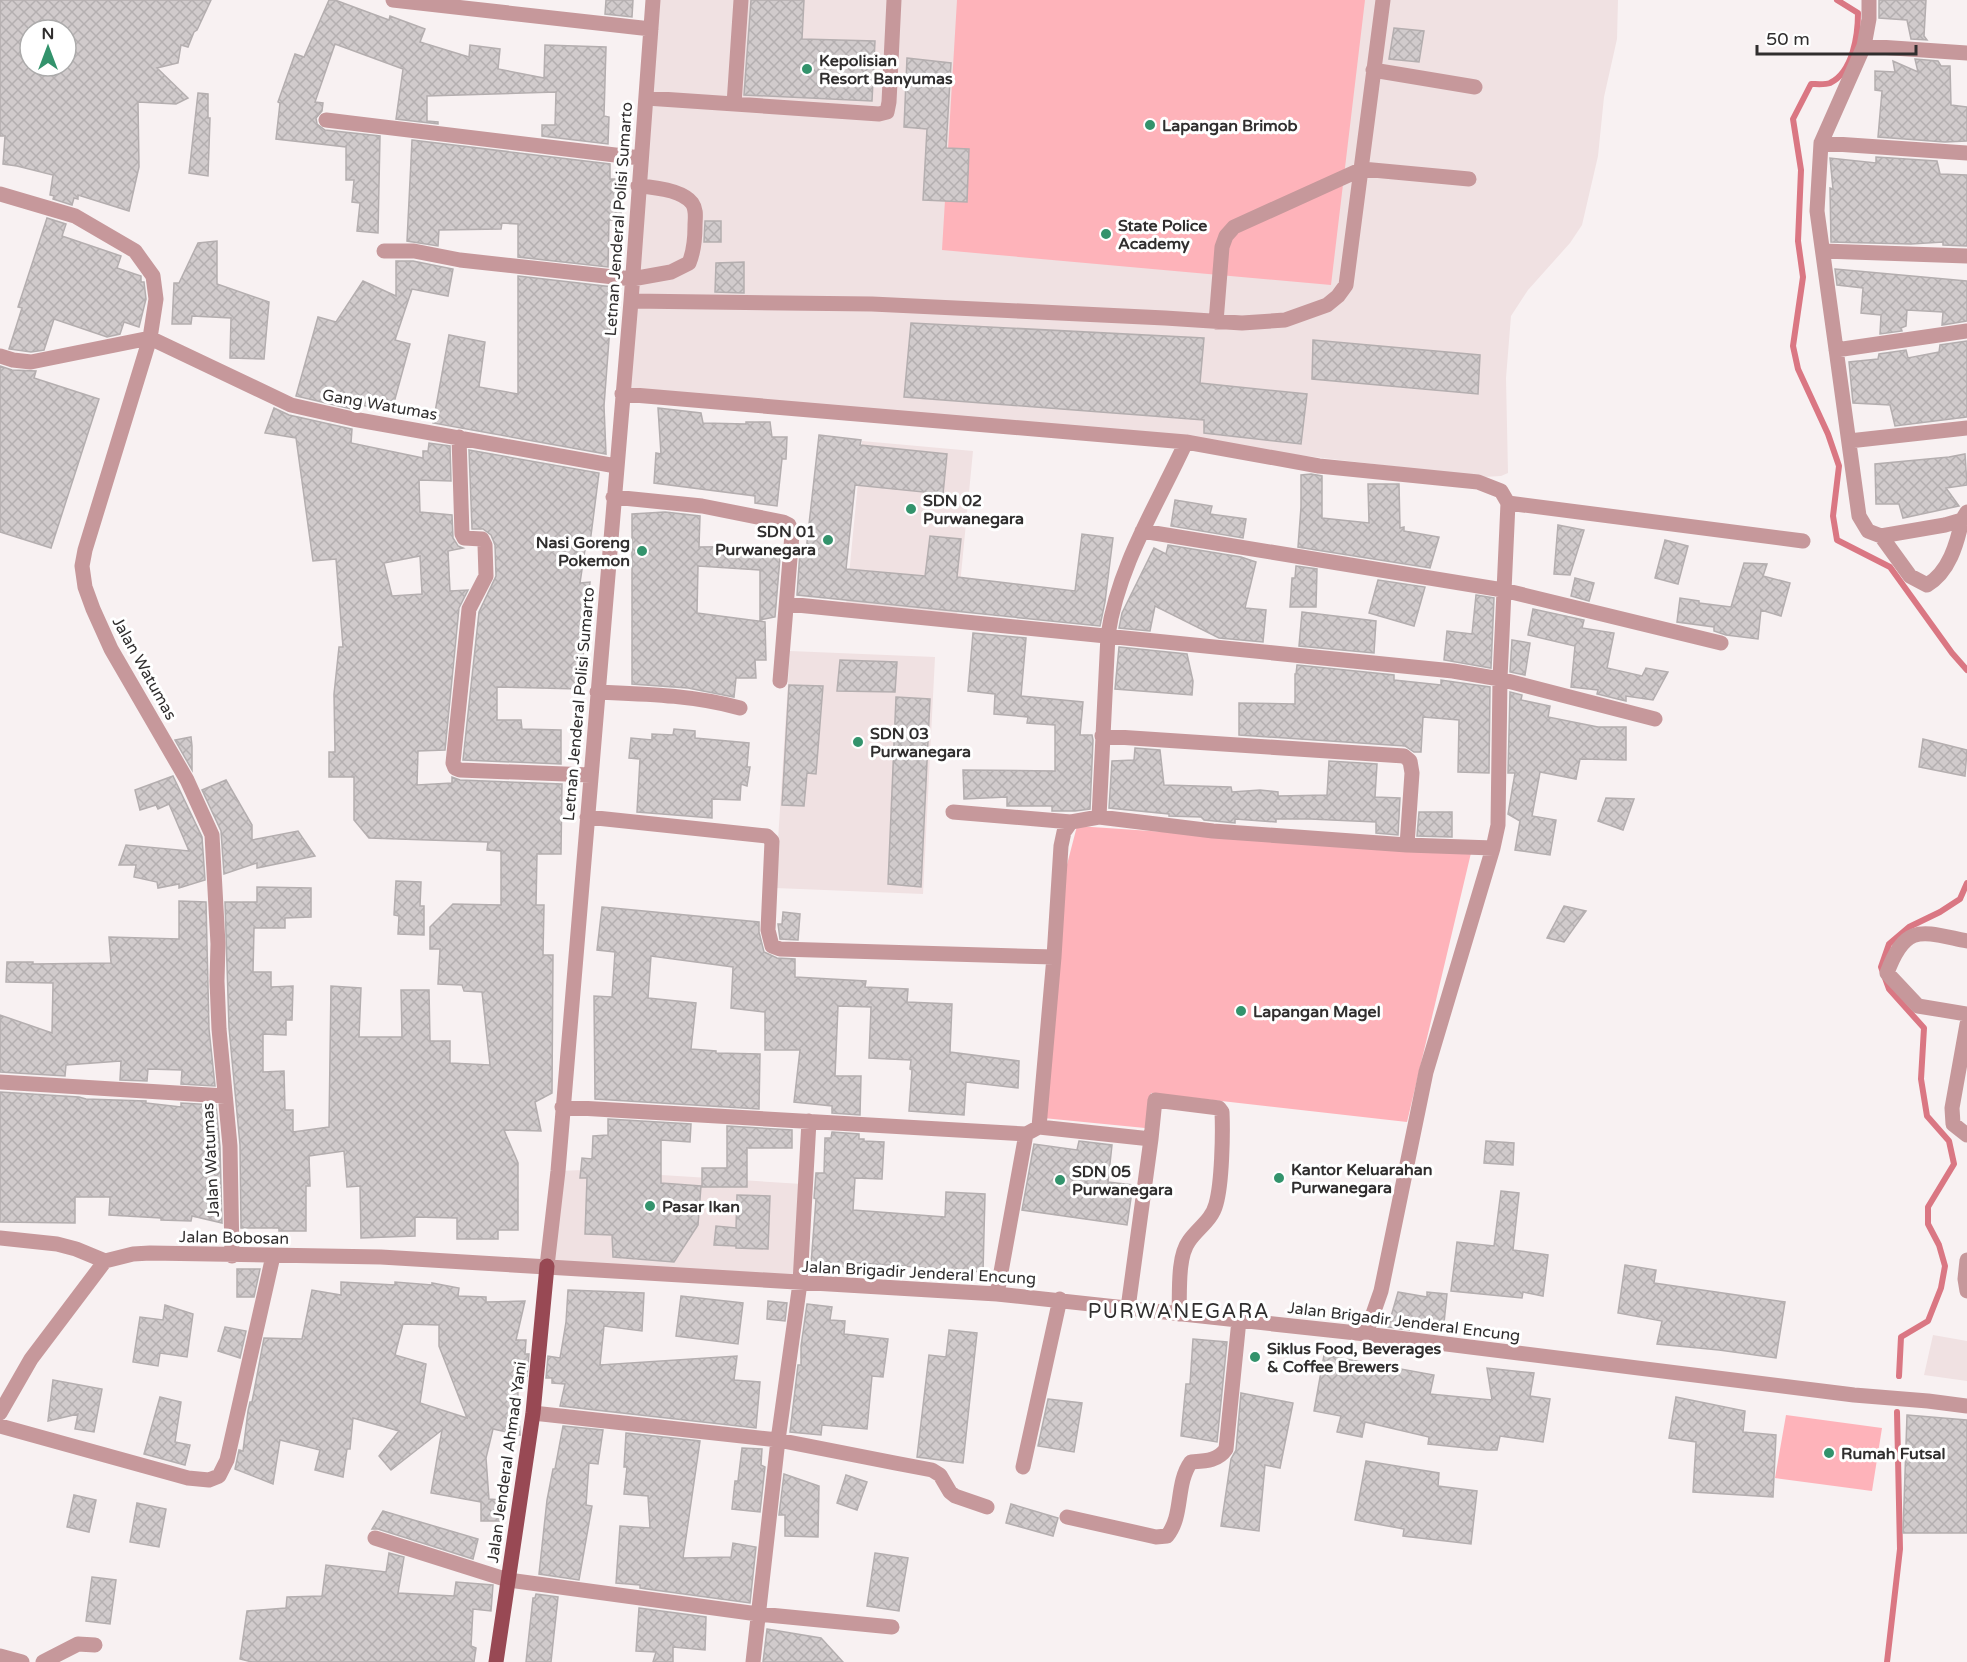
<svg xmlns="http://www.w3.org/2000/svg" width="1967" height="1662" font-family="'Varela Round',sans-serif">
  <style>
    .built { fill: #f0e1e2 }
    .garden { fill: #feb3ba }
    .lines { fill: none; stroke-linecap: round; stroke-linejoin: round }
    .stream { stroke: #da7783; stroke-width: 6 }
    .building { fill: url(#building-cross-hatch); stroke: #b4aeaf; stroke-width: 1.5; fill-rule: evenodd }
    .minor { stroke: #c6989b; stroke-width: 15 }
    .major { stroke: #984954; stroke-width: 15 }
    .poi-dot { fill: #33936c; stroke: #fff; stroke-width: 2 }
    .labels { text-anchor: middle; stroke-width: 6; stroke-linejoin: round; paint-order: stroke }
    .poi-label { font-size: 16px; font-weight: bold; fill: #302e2e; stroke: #fff; text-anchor: start }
    .street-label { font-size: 16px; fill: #302e2e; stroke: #fff }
    .quarter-label { font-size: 20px; letter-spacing: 1.5px; fill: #302e2e; stroke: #fff }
  </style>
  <defs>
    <pattern id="building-cross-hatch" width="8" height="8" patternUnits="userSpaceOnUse" patternTransform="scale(1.5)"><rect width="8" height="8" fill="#d1cbcc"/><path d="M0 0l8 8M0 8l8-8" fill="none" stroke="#b4afb0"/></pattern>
  </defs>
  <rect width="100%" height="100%" fill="#f8f1f2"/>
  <path class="built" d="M653,0H1618L1617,39L1604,97L1598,156L1582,225L1570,243L1528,290L1511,316L1506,378L1508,473L1501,476L1484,477L1186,442L622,394Z
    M862,441L973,451L957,616L846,606Z
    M790,651L935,657L923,894L775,888Z
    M583,1170L802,1184L800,1283L547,1266L558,1171Z
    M1933,1335L1967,1341V1381L1924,1375Z"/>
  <path class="garden" d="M957,0H1365L1331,285L942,250Z
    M1077,826L1471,853L1407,1122L1151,1093L1145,1128L1043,1118L1063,880Z
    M1786,1415L1882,1428L1872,1491L1775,1478Z"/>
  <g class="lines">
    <path class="stream" d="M1837,0L1858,13C1858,35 1853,72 1830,83C1825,85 1816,84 1811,84L1793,119L1801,170L1798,241L1803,277L1793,346L1798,369L1828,434L1839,466L1833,516L1837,540L1890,567L1952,653L1967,670
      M1899,1376L1901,1337L1928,1321L1941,1288L1945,1266L1939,1245L1928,1224V1207L1954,1164L1949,1141L1927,1116L1921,1079L1924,1028L1889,989L1881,967L1889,944L1909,927L1940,912L1960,899L1967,883
      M1887,1662L1900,1549L1897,1412"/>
  </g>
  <path class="building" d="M0,0H211L197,30L194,32L188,47L181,45L178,63L157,68L188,98L176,104L138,102L139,167L129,211L78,195V199L74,198L72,205L53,199L54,196L50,195L53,175L17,166L3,164L5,136H0ZM30,30H66V66H30Z
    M329,0H335L389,20L390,16L425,29L420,42L469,57L470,45L500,49L498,69L544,78L545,45L606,47L604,116L609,117L608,144L542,136V125H555L556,92L427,96V121L438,122V124L396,119L403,69L335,44L315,102L323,103L322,111L316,118L317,124L325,130L380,136L378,233L357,231L360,203L352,202L354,180H346V147L276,139L280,103L278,102L295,54L304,57Z
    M606,0H633L632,17L605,14Z
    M751,0H804L802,39L875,41L872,101L744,95Z
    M1879,0H1926L1924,36L1927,40L1911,39L1907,20L1879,18Z
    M1394,28L1424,31L1419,62L1389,59Z
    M907,58L951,63L946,148L969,149L967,202L923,200L927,129L904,127Z
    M1915,59L1938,61L1941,66H1950L1951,105L1967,107V141L1945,142L1878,137L1882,91L1875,90V71L1895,72L1893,61L1918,72Z
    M198,93L208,94V118H210L208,176L189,173Z
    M412,140L610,164V179H622L621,220H609L608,267L518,257V224L502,223L501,229L439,230L438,246L407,241Z
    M1876,157L1937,161L1940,174L1967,175V246L1943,245V242L1911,244L1831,242L1830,188L1833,189L1830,158L1876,163Z
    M47,218L66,224L62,236L121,256L117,268L141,276V282H144L146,299L139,327L124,322L120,334L107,337L54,319L44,350L31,352L9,349L22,308L18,307Z
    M705,221H721V242H704Z
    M217,241V284L269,302L264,359L230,358L231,318L192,316L191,324H172L174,283H179L198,243Z
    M396,261H413L453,269L448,296L412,289L395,340L410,344L392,410L353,404L352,409L296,396L318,317L336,322L363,281L396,296Z
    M744,262V293L715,292L716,263Z
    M1835,269L1967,281V321L1942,325L1943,312L1907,310L1906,326L1901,328L1902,331L1880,334L1881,315L1861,313L1863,288L1837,285Z
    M518,276L613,287L604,406L606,454L433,423L449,335L485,342L479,387L518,394Z
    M911,323L1204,338L1200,383L1307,394L1301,444L1204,433V420L904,397Z
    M1313,340L1480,355L1478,394L1312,379Z
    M1967,341V417L1895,426L1890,405L1853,403L1849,362L1878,359L1879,354L1906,350L1908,358L1939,352L1940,345Z
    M0,366L12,370L36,371L34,378L99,399L51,548L0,532Z
    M274,408L289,415L352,429L351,443L423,458V451H428L429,443L450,446L451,481L419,480L420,512L452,515L453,538L458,546L463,548L448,551L450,591L468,590L459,608L445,750L418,751L417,785L452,783V777L460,780L562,784L561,854H537L536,905H544L543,955H553L552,1093L535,1102L541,1131L504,1130L518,1163V1230H498V1239H457V1218L415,1217V1236L361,1238L360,1186L347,1187L344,1151L309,1156L310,1186H306V1231H279V1228H241L240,1145L229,1028L225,902H257V887L311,888V917L285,918V928H254L253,972H271V987L293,986L292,1020H286V1035L263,1034V1072L284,1071L285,1110H293V1132L329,1127L331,986L361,988L359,1037H402L401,990H429L430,1041H450V1063L490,1065L482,992L464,991L462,985L438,984L440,949H430V927L453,904L501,905V851L487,850L488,842L369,838L354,820V777H329V752H335L334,694L339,647H343L336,559L313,561L296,438L265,433ZM420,556L422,594L392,596L384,563Z
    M658,408L701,413L703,423L746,424V422H770L772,437H787L786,459H782L777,506L755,503V496L654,483L656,453L661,454Z
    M819,435L861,440L860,445L947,454L943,494L855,485L846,569L925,576L930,536L961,539L957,577L1075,591L1082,534L1113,538L1105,602L1100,626L797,595L800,551H806Z
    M469,450L599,473L590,543H586L580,583L590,582L580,689L497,687V720H521L522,729L561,730V764L463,760L479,612L496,576L495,545L491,535L483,529H472Z
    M1965,454L1967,485L1946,488L1959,506L1903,518L1899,504H1876L1875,464L1949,457Z
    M1311,474L1322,476V518L1369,523L1368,484H1399L1400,528L1404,527V531L1439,537L1430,568L1298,547L1301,507V475Z
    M1175,500L1212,506L1210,514L1246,519L1243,538L1171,526Z
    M665,512L700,516L699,547L781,546L775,617L760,620V570L698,566L697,613L765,622L766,660H755L756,678H736L734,697L688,688L632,684V514Z
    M1558,525L1584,530L1570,575L1554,574Z
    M1665,540L1688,546L1678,584L1655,578Z
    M1168,545L1241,557L1256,562L1245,608L1266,610L1263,642L1219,638L1155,606L1150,631L1119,628L1122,613L1154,548L1166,554Z
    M1744,563L1767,564L1763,576L1790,583L1781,616L1761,610L1758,639L1726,635L1714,631V627L1677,622L1680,598L1699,601V603L1731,607Z
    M1296,566L1317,569L1316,607H1290L1292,578H1295Z
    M1575,578L1594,583L1589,601L1571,596Z
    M1378,580L1425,587L1414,626L1369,613Z
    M1476,595L1494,598L1491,668L1444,660L1447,631L1472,634Z
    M1533,609L1584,620L1582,628L1614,633L1607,668L1642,676L1646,668L1668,672L1653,700L1626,696V701L1597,694L1598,690L1571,687L1575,646L1528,635Z
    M1302,612L1376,621L1374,653L1299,646Z
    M973,633L1026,638L1021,696L1083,702L1080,735H1092L1093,740L1090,809L1075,811H1052V806H1007V797L964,799L963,770L1055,771V725L1027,723L1028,717L994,714L995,694L968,691Z
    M1512,640L1530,643L1525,675L1510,672Z
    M1119,647L1187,654L1193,681L1192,695L1115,689Z
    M840,660L897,662L895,692L837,691Z
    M1297,665L1394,675V680L1441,685V680L1490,687L1489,773L1458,772L1459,720L1423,717L1421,752H1414L1405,746L1239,735V703L1295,704V674H1296Z
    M789,685L823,686L816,774L807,773L804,806L782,805Z
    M1510,692L1522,695L1521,700L1550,706L1548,717L1598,727H1626V760L1580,759L1576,779L1540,772L1532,816L1556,820L1550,855L1515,850L1520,821L1508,814L1515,773H1508Z
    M896,697L930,699L921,887L888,884Z
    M674,729L695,731V738L749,743L747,767H750L747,786L741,784L740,800L712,799V818L637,812L640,759L629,758L631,738L652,740V734L673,735Z
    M191,737L192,746V770L175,740Z
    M1923,739L1967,750L1965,776L1919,767Z
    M1135,748L1160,750L1164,785L1231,787L1232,792L1260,790L1278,792V796L1327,795L1329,761L1377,764L1375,797L1400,798L1398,835L1376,833V822L1310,819H1276V822L1235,819V823L1204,820L1201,817L1169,816V814L1109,808L1112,761L1134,760Z
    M173,776L202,837L205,880L179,888V884L158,888L157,882L134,877L136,865H119L126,845L189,851L169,804L158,809L156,805L140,810L135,790Z
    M226,780L252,825V840L298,831L315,856L257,868V863L224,874L221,831L202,790Z
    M1606,798L1634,799L1623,830L1598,821Z
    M1419,812H1452V837L1417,836Z
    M396,881L421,882L420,906H424V935L398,934L399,916L394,915Z
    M179,901L206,902L209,1029L215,1086L181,1084L182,1070L148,1069L147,1081L120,1080L121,1061L66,1065L65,1076L0,1072V1015L52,1033L53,983L6,982L7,962H33V964L111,963L109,937L179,939Z
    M1564,906L1586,911L1564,942L1547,938Z
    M602,907L759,922V932L764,952L777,958L795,959V977L866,981L865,987L908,989L907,1002L952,1004L950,1052L1019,1061L1018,1088L966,1082L964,1115L909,1111L912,1070L910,1069L911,1060L869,1058L871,1007L838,1006L835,1076H861L860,1115L832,1113V1106L794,1102L800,1050H765V1012L731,1008L733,967L651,956L648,998L696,1003L691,1049L716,1051V1053L760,1054L759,1109L595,1099L594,996L612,997L615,952L597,950Z
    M783,912L800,914L798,940L780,939L778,924H782Z
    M0,1092L79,1097L86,1099L146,1101V1103L181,1107V1103L216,1105L220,1147L222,1223L192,1216L191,1221L161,1220V1218L109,1215L110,1197H75V1223L0,1222Z
    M608,1119L691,1124L690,1142L661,1140V1183L701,1186L698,1225L674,1262L613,1257L612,1235L585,1234L587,1178H580L582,1158L592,1159L593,1136L608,1135Z
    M727,1126L792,1130V1148H747V1187H702V1168H727Z
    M832,1132L859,1134V1139H864V1141L884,1142L882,1179L855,1178L853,1210L945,1217L946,1192L985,1194L983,1272L847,1262L846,1267L811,1264L816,1199L814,1198L816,1173H824L825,1138H831Z
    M1079,1141L1112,1145L1108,1182L1133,1185L1127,1225L1022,1210L1034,1144L1077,1150Z
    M1486,1141L1514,1143L1513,1165L1484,1163Z
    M1501,1191L1519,1193L1513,1250L1548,1255L1543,1296L1523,1292L1522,1298L1451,1291L1457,1242L1494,1246Z
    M737,1195L770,1196L768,1249L736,1248V1246L714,1245L716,1226L736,1228Z
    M1625,1265L1656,1270L1654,1283L1785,1302L1776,1358L1719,1350L1657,1344L1662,1321L1618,1313Z
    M237,1269H260L254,1297H237Z
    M341,1282L395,1285V1282L432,1285V1283L459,1288L458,1296L486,1297V1302L525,1301L516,1340H526L525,1354H529L527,1376L517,1375L520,1435L493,1429L486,1458L489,1499L501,1500L500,1521H481V1502L431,1493L442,1430L391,1470L379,1456L399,1431L353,1418L350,1449H347L343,1477L315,1470L320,1450L280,1440L273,1484L235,1469L239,1450L243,1451L248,1411L250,1402H252L264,1338L302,1339L312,1290L341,1295ZM403,1324L439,1325V1346L467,1418L420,1403L426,1364L395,1355Z
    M568,1290L644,1293L642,1331L604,1326L600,1365L737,1356L734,1380L760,1382L756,1428L560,1406L565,1384L552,1383V1378H546L548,1356L560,1358L566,1322Z
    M1398,1292L1427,1297V1292L1447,1294L1444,1323L1405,1318L1409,1330L1388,1327Z
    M681,1296L743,1303L738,1344L676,1336Z
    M768,1301L787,1303L785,1321L767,1319Z
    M807,1304L832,1307L830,1320L845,1321L844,1334L888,1339L883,1377L872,1376L867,1429L822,1425L821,1435L790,1432L798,1365H801V1346Z
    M165,1305L193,1314L187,1357L160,1353L158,1366L133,1362L140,1317L163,1320Z
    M225,1327L246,1331L240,1358L218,1351Z
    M949,1330L977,1333L963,1463L917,1457L929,1355L946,1357Z
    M1193,1339L1227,1342L1217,1442L1181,1436L1186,1384H1190Z
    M1324,1355L1434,1375L1430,1394L1492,1400L1487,1368L1534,1373L1530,1396L1550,1399L1543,1442L1500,1436L1497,1450H1487L1428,1444L1429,1437L1365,1422L1362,1437L1337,1432L1341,1416L1314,1411Z
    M53,1380L102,1389L94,1432L75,1429L78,1414L48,1421Z
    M1241,1393L1293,1403L1280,1468L1265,1465L1259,1531L1221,1526L1231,1459L1236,1450Z
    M160,1397L181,1402L175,1442L190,1445L185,1465L144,1454Z
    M1676,1397L1745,1411L1743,1432L1776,1435L1773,1497L1693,1492L1696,1442L1669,1438Z
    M1048,1399L1082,1403L1074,1452L1038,1446Z
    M1907,1415L1967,1420V1533H1903Z
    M563,1426L603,1430L598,1464L589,1463L586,1505L592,1506L579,1580L539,1574L547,1500L553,1469H555Z
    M626,1433L700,1441L683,1558L731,1557L733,1543L756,1547L750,1603L640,1588V1585L616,1583L620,1526L650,1528L648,1496L624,1494L627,1467H624Z
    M742,1448L762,1449L761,1465L765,1467L760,1512L732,1509L735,1481H738Z
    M1366,1461L1439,1473L1438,1486L1477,1491L1471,1544L1403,1536L1404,1529L1355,1520Z
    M784,1474L819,1486L818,1537L785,1536V1515H779Z
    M846,1475L867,1482L857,1510L837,1503Z
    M74,1495L96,1500L89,1532L67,1527Z
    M137,1503L166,1509L159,1547L130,1542Z
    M1011,1504L1058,1518L1053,1536L1006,1523Z
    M383,1511L478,1539L473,1559L378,1529H372Z
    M389,1553L404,1557L398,1593L454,1596L456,1582L493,1585L491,1611L473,1609L471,1646L476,1648L474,1662H252L240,1659L247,1611L286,1608L287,1597L322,1596L326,1565L386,1572Z
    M875,1553L908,1558L899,1611L867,1606Z
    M92,1577L116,1580L110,1624L86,1621Z
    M536,1594L558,1597L551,1662H526L533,1598H535Z
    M639,1608L706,1617L705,1650L673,1647V1662H653L656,1652L636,1651Z
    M767,1629L821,1638L843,1662H763Z"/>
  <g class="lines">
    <path class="minor" d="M393,0L651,29
      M1869,0V19L1864,46L1821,143L1817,211L1859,516L1868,531L1881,536L1945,525L1962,520L1967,512
      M1864,46L1967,53
      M1373,70L1475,87
      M646,98L879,114L887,112L889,102L894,0
      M734,104L741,0
      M326,120L640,158
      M1821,143L1967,153
      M0,194L75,216L135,251L153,276L156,299L150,338L85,550L82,566L85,587L93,609L111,649L187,780L212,835L218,944L217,981L219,1029L230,1146L232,1256
      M384,251H414L460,260L632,279L671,272L689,263C694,251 695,240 695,226C695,218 697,210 692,203C682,190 653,187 638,186
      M1823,251L1967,256
      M631,301L872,304L1165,318L1242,323L1285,320L1327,305L1338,296L1346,285L1383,0
      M1216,322L1222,247L1226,236L1234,227L1362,169L1469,179
      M1836,350L1967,331
      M0,356L13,360L31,362L150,338L291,405L353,419L616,466
      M622,394L1186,442L1319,466L1478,482L1501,491L1508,503L1500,679L1498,825L1493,848L1426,1072L1381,1291L1366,1334
      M459,437L462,534L464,538L482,539L485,545L486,576L469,609L453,763L455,768L460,770L590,775
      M1849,441L1967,428
      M613,497L702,506L783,522L789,525L792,534L780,681
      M1508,503L1803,541
      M1142,531L1503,590L1721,643
      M1881,536L1910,576L1927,585C1949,572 1957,544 1962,520
      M787,604L1453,671L1500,679L1655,719
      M597,692C645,694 693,695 740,708
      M1102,736L1404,756L1410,761L1412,773L1407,845
      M953,812L1071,822
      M587,817L767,836L772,841L768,930L772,946L780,949L1054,957
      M1099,817L1108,635C1118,566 1157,505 1186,442
      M1967,941C1922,932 1906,922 1887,973L1918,1006L1967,1014
      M1967,1024L1952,1108L1953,1124L1967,1135
      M0,1082L225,1096
      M562,1107L1026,1134
      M1039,1127L1151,1139L1128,1308
      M1151,1139L1155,1100L1219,1108L1222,1112C1223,1134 1222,1183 1216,1204C1212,1220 1198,1228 1189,1241C1177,1257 1180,1294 1179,1314
      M0,1238L57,1244L76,1249L105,1261
      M1967,1260L1965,1279L1967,1291
      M547,1266L558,1171L631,301L653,0
      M997,1294L1026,1134L1039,1127L1054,957L1061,846L1064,832L1071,822L1099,817L1213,831L1407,845L1493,848
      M0,1413L31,1359L105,1261L133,1254L150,1253L381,1257L997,1294L1366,1334L1854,1395L1928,1401L1967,1406
      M533,1413L778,1440L895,1463L932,1470L940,1475L950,1492L955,1496L987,1507
      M0,1426L188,1478L209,1480L219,1476L227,1460L273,1256
      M1023,1467L1060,1299
      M1067,1517L1156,1537L1167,1536C1184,1515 1175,1484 1191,1462C1205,1461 1218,1461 1226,1449L1239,1320
      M375,1538L508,1580L758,1614L892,1627
      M0,1656L22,1662
      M43,1662L78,1644L95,1645
      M753,1662L778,1440L800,1283L809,1121"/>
    <path class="major" d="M496,1662L533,1413L547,1266"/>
  </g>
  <g class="poi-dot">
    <circle cx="807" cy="69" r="6"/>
    <circle cx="1150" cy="125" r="6"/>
    <circle cx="1106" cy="234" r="6"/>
    <circle cx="911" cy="509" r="6"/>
    <circle cx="828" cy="540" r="6"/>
    <circle cx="642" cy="551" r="6"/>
    <circle cx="858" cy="742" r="6"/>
    <circle cx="1241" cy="1011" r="6"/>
    <circle cx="1279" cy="1178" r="6"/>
    <circle cx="1060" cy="1180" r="6"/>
    <circle cx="650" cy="1206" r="6"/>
    <circle cx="1255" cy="1357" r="6"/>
    <circle cx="1829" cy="1453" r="6"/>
  </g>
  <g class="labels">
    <g class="poi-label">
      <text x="819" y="66">Kepolisian<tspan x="819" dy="18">Resort Banyumas</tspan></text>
      <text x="1162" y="131">Lapangan Brimob</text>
      <text x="1118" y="231">State Police<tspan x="1118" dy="18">Academy</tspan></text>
      <text x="923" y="506">SDN 02<tspan x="923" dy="18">Purwanegara</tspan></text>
      <text x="816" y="537" text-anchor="end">SDN 01<tspan x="816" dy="18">Purwanegara</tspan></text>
      <text x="630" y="548" text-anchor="end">Nasi Goreng<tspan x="630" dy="18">Pokemon</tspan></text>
      <text x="870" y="739">SDN 03<tspan x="870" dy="18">Purwanegara</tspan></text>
      <text x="1253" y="1017">Lapangan Magel</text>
      <text x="1291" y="1175">Kantor Keluarahan<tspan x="1291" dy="18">Purwanegara</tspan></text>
      <text x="1072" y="1177">SDN 05<tspan x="1072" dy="18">Purwanegara</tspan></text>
      <text x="662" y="1212">Pasar Ikan</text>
      <text x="1267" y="1354">Siklus Food, Beverages<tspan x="1267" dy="18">&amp; Coffee Brewers</tspan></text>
      <text x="1841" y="1459">Rumah Futsal</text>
    </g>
    <g class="street-label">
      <text transform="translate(618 219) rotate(-86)" y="6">Letnan Jenderal Polisi Sumarto</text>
      <text transform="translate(380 404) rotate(10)" y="6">Gang Watumas</text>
      <text transform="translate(145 668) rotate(61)" y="6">Jalan Watumas</text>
      <text transform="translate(578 704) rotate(-85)" y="6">Letnan Jenderal Polisi Sumarto</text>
      <text transform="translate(210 1160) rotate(-93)" y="6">Jalan Watumas</text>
      <text transform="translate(234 1237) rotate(1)" y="6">Jalan Bobosan</text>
      <text transform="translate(919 1272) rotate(3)" y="6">Jalan Brigadir Jenderal Encung</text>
      <text transform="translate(1404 1321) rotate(7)" y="6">Jalan Brigadir Jenderal Encung</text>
      <text transform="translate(506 1462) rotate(-82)" y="6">Jalan Jenderal Ahmad Yani</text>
    </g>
    <g class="quarter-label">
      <text x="1179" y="1318">PURWANEGARA</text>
    </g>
  </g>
  <g transform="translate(48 48)"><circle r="28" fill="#ffffff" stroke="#acabab" stroke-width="1.5"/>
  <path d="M0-4.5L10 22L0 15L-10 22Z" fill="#33936c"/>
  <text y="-9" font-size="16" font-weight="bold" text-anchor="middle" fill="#302e2e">N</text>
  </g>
  <path d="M1757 45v9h159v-9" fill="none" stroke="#302e2e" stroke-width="3"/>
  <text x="1766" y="45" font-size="18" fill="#302e2e" stroke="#ffffff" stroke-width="4.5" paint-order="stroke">50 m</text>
</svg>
